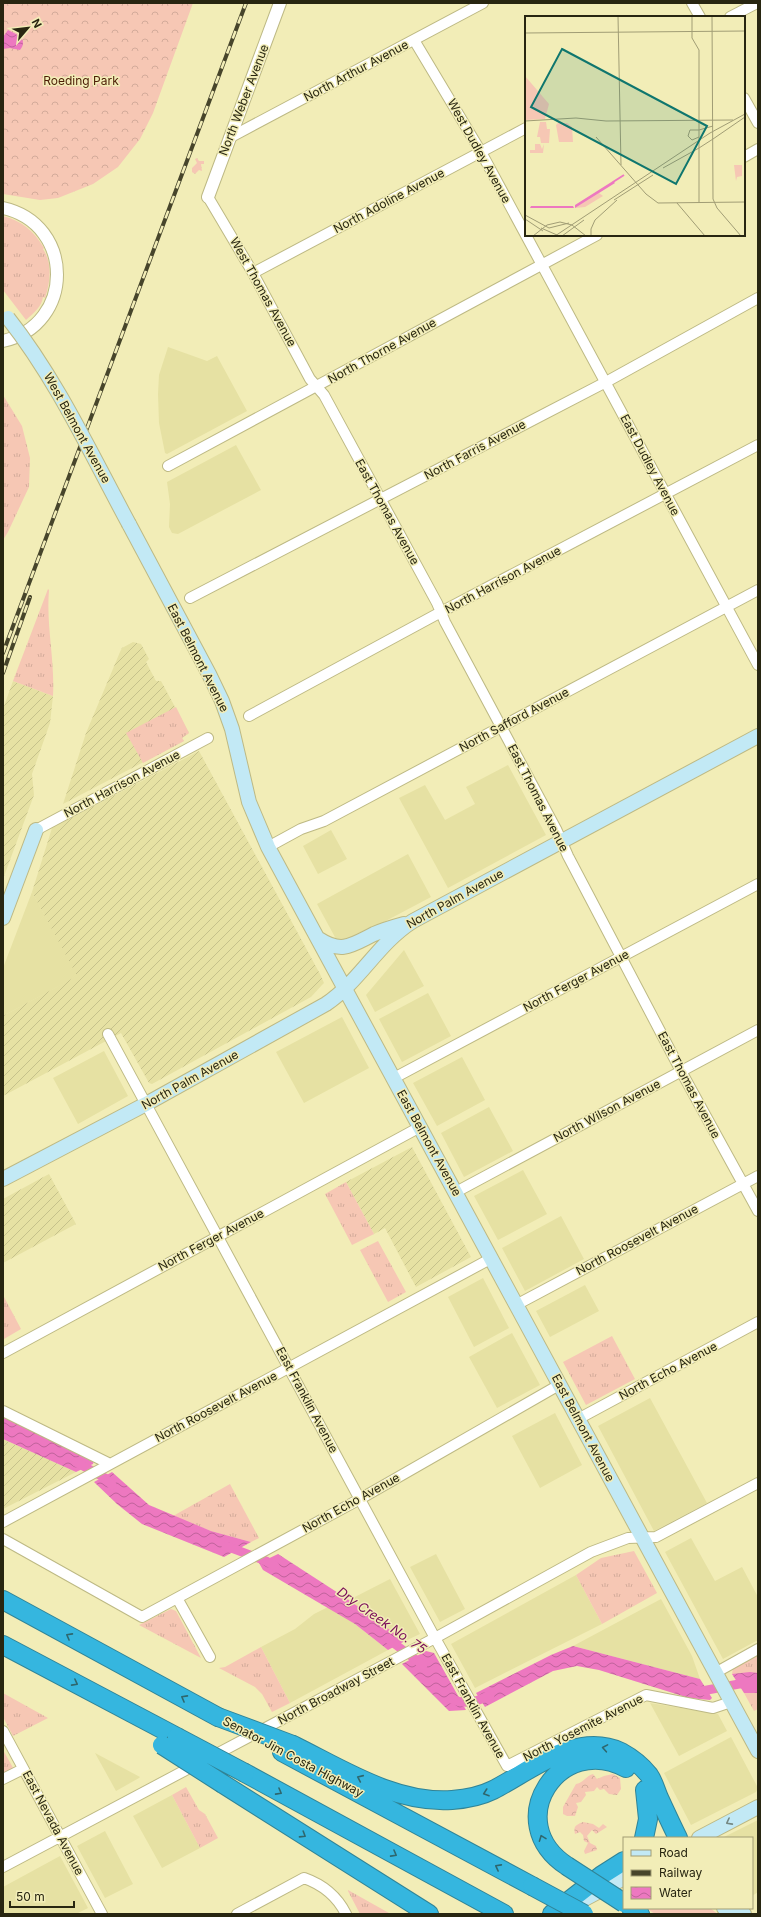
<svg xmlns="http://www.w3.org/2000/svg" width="761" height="1917" font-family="Inter,sans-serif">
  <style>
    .built { fill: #e6e1a3 }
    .industrial { fill: url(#industrial-furrows) }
    .grass { fill: url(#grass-tufts) }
    .forest { fill: url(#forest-crowns) }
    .water { fill: url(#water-waves) }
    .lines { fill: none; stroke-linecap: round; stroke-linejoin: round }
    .canal { stroke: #ed78c0; stroke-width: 9 }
    .minor-casing { stroke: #bdb984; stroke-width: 12 }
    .tertiary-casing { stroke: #bdb984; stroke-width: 14 }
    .secondary-casing { stroke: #bdb984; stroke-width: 16 }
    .motorway-casing { stroke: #308497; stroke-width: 20 }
    .minor { stroke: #fff; stroke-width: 10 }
    .tertiary { stroke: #fff; stroke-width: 12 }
    .secondary { stroke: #c2e9f5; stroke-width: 14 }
    .motorway { stroke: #35b6df; stroke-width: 18 }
    .rail-casing { stroke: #47452b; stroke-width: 4 }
    .rail { stroke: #f2edb7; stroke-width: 2.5; stroke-dasharray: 8; stroke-linecap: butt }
    .secondary-bridge-casing { stroke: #bdb984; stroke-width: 16; stroke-linecap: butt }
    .motorway-bridge-casing { stroke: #308497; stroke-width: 20; stroke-linecap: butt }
    .secondary-bridge { stroke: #c2e9f5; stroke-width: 14 }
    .motorway-bridge { stroke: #35b6df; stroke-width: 18 }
    .oneway { stroke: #2e676e }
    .oneway2 { stroke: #758883 }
    .labels { text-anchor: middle; stroke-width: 3; stroke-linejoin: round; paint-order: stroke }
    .street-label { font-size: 12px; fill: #282611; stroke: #f2edb7 }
    .park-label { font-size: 12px; fill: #4b1c05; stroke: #f2edb7 }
    .water-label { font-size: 13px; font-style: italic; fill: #790d59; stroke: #f2edb7 }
    .inset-river { fill: none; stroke: #ed78c0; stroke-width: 2 }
    .inset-road { fill: none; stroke: #a19d75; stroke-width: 1 }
    .view { fill: #0f766e; fill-opacity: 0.15; stroke: #0f766e; stroke-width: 2 }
    .inset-edge { fill: none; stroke: #282611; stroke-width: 2 }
  </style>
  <defs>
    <pattern id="industrial-furrows" width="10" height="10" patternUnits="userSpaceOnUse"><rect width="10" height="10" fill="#e6e1a3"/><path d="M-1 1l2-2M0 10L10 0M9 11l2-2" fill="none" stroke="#c5c18b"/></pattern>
    <pattern id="grass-tufts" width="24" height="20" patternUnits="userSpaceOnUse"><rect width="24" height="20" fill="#f6c7b4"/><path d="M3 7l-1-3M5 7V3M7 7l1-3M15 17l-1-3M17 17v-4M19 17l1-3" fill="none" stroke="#d3ab9a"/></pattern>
    <pattern id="forest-crowns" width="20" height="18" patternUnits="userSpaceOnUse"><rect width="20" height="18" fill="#f6c7b4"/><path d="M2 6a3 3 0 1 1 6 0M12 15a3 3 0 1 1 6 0" fill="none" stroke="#d3ab9a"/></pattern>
    <pattern id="water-waves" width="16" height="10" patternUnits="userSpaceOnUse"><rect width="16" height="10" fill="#ed78c0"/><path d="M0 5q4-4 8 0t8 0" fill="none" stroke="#c0629b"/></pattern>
  </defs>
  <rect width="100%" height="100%" fill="#f2edb7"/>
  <path class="built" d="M168,347L207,361L217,356L247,411L167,454L165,453L159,423L158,394L159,375Z
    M236,445L261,490L178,534L172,533L169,527L170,504L167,482Z
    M508,765L546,835L448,888L399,798L425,785L445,820L475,804L466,787Z
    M331,830L347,859L318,874L303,846Z
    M408,854L431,897L346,942L336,939L317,904Z
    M32,892L78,976L3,1016V968Z
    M404,950L424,986L375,1012L366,995Z
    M428,993L451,1036L402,1062L379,1019Z
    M342,1017L369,1068L304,1103L276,1052Z
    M104,1051L128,1096L78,1124L53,1078Z
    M462,1057L485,1100L437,1126L413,1083Z
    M489,1107L513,1151L464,1177L441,1133Z
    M523,1170L547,1214L498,1240L474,1196Z
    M561,1216L584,1259L525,1291L502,1248Z
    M483,1278L509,1328L474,1347L448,1297Z
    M585,1285L599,1311L550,1337L536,1311Z
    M512,1333L540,1385L497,1408L469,1357Z
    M650,1398L707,1503L654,1531L598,1426Z
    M555,1413L582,1465L540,1488L512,1436Z
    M691,1538L715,1581L742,1567L758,1597V1640L723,1659L665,1552Z
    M436,1554L465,1609L440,1622L410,1567Z
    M576,1575L602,1624L475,1688L451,1644Z
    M390,1579L420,1634L405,1641L349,1600Z
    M661,1599L692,1656L700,1679L573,1646Z
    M328,1607L355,1624L388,1650L290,1703L261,1647L295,1629L314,1614Z
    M650,1703L718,1714L727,1731L679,1756Z
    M731,1737L758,1788L756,1792L691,1825L664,1773Z
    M95,1753L140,1777L139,1778L116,1791Z
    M172,1795L200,1848L162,1868L133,1816Z
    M758,1820V1892L752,1896V1838H722Z
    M105,1831L133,1884L105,1898L77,1846Z
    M60,1856L88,1908L76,1914H3V1887Z"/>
  <path class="industrial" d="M133,642L141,644L149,659L146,662L156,681H161L189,733L182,738L184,741L63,804L86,733L120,652L122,648Z
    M13,681L53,696L50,723L32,774L34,795L3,879V709Z
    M199,751L320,974L324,983L322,985L311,997L152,1084L149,1083L121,1033L3,1096V1016L77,976L32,892L52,828Z
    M412,1147L471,1257L416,1287L385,1228L374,1234L346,1182Z
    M49,1174L76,1224L3,1263V1199Z
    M3,1439L76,1472L3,1509Z"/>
  <path class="grass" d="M3,216C22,221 34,231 44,248L43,249C52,262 51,281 45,298L43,297C42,306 34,313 26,320L3,290Z
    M3,395L22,426L30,458L29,487L8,532L3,540Z
    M48,589L49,590C46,626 55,660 53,696L13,681Z
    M176,707L189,733L182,738L184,741L143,763L126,733Z
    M346,1182L374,1234L352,1245L325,1194Z
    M378,1241L406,1292L388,1302L360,1250Z
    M3,1295L21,1329L4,1339L3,1336Z
    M612,1336L635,1379L586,1405L563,1362Z
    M230,1484L259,1538L251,1542L211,1531L173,1516Z
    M634,1551L657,1593L602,1624L576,1575L601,1558Z
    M171,1609L176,1611L201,1658L139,1625Z
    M261,1647L290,1703L272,1712L262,1694L255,1687L219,1668L225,1667Z
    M758,1655V1673L732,1674L733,1668Z
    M3,1693L48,1718L13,1736L3,1717Z
    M744,1693H758V1709L754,1711Z
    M3,1750L16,1773L3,1780Z
    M186,1787L199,1810L205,1814L218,1838L200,1848L172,1795Z
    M348,1891V1890L389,1913L360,1914Z
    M646,1908H710L718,1914H655Z"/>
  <path class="forest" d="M3,3H193L153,113L140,139L118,167L93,184L58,198L40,200L3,194Z
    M197,158L199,161H204V164H201L202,171L199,170L195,174L192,172V168L197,163L195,159Z
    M593,1774L597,1779L604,1776L613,1774L620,1778L621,1789L617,1795L609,1794L604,1789L600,1790L597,1787L594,1791L585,1792L586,1795L581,1802L576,1803L578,1807L575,1816H567L563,1814V1807L576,1784C583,1783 586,1776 593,1774Z
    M583,1822L593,1824L599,1828L603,1824L607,1827L596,1834L592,1830L587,1836L590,1843L596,1846L597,1850L585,1854L584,1851L588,1843L584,1841L583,1835L580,1832L575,1834C573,1826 576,1825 583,1822Z"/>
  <path class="water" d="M8,30C16,34 29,39 20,50L10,48L3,49V37Z
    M3,1416L94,1460L93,1464L76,1472L3,1439Z
    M112,1472L149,1505L211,1531L251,1542L224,1557L142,1524L117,1504L94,1482Z
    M278,1554L349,1600L405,1641L388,1650L355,1624L263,1570L259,1563Z
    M573,1646L700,1679L712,1698L710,1700L689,1698L599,1670L577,1666L553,1671L485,1707L476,1693L551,1655Z
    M426,1651L434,1653L466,1710L449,1711L402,1664Z
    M750,1672L758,1673V1693H744L732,1674Z"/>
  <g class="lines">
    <path class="canal" d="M76,1462L105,1478L112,1485
      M226,1546L266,1561L275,1566
      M388,1639L423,1665
      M696,1690L702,1691L739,1684H758
      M451,1699C465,1705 477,1702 490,1695"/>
    <g class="minor-casing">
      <path id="minor" d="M692,3L700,17
        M730,17L757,3
        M414,40L481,152L758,665
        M744,98L758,123
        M229,138L483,3
        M744,157L758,149
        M208,197L253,273L310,379L324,395L437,603L445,622L556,829L568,856L681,1071L758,1211
        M253,273L526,128
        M168,466L597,235
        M190,598L606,382L758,298
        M249,716L441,612L758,445
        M36,830L208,738
        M268,847L301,829L324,821L758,590
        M108,1034L435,1638L507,1766L646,1695L713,1708L731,1702
        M394,1078L758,884
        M456,1192L758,1030
        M516,1305L758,1176
        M3,1353L420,1127
        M3,1411L110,1464
        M578,1419L758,1322
        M3,1522L492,1258
        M3,1539L142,1617L360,1499L559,1385
        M177,1598L210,1657
        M715,1673L758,1649
        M3,1731L102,1914
        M211,1757L435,1638L591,1552L628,1538L656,1537L758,1483
        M3,1779L23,1769
        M3,1867L197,1764
        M237,1914L304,1878C324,1885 337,1896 346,1914"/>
    </g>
    <g class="tertiary-casing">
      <path id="tertiary" d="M208,197L280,3
        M3,208C75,224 75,325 3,341"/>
    </g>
    <g class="secondary-casing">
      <path id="secondary" d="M129,524L209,674L222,701L232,729L249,802L268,847L758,1751
        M3,918L36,830
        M319,939C342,954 352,945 374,934C383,930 393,927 404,924
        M3,1179L146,1104L326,1004C360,981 378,943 413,921L758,736
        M699,1838L758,1807
        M575,1904L624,1878
        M724,1908L731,1914
        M738,1908L744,1914"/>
    </g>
    <g class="motorway-casing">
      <path id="motorway" d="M3,1600L218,1717
        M3,1645L177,1737
        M293,1745C342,1769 395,1804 452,1800C465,1799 481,1796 493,1790C531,1771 575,1731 621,1752C632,1758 641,1765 649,1775C654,1782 656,1792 660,1800C666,1813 672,1826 678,1838
        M282,1752L532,1886
        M245,1773L504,1914
        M223,1784L429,1914
        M644,1838L648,1819L645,1790
        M567,1866C500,1822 560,1732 626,1768
        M631,1908L640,1914
        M552,1914L602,1875L624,1861"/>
    </g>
    <use href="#minor" class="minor"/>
    <use href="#tertiary" class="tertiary"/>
    <use href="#secondary" class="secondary"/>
    <use href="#motorway" class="motorway"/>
    <g class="rail-casing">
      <path id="rail" d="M3,653L246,3
        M3,673L30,597"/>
    </g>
    <use href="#rail" class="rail"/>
    <g class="secondary-bridge-casing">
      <path id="secondary-bridge" d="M8,318C57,380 91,454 129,524"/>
    </g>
    <g class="motorway-bridge-casing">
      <path id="motorway-bridge" d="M218,1717L293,1745
        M177,1737L245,1773
        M162,1745L223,1784
        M567,1866L624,1903
        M532,1886L584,1914"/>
    </g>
    <use href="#secondary-bridge" class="secondary-bridge"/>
    <use href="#motorway-bridge" class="motorway-bridge"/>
  </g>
  <defs><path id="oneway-chevron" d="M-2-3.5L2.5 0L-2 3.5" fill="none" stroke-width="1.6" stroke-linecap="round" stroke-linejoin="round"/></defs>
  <g class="oneway">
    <use href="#oneway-chevron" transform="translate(69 1636) rotate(-151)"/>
    <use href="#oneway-chevron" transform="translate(75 1683) rotate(28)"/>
    <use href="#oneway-chevron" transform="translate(184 1698) rotate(-151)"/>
    <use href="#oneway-chevron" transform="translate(605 1748) rotate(-170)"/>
    <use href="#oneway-chevron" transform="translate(360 1778) rotate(-156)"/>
    <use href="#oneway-chevron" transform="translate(279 1792) rotate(29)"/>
    <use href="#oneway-chevron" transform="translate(486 1793) rotate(161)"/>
    <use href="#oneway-chevron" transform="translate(303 1835) rotate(32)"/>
    <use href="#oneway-chevron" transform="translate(542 1838) rotate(-111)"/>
    <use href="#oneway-chevron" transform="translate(394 1854) rotate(29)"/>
    <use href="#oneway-chevron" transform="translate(498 1867) rotate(-152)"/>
  </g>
  <use class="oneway2" href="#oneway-chevron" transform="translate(729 1822) rotate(152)"/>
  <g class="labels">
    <g class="street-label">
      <text transform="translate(356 71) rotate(-28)" y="4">North Arthur Avenue</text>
      <text transform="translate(244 100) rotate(-69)" y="4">North Weber Avenue</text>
      <text transform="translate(479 151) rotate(61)" y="4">West Dudley Avenue</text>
      <text transform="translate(389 201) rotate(-28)" y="4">North Adoline Avenue</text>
      <text transform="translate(263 292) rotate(61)" y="4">West Thomas Avenue</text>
      <text transform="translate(382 351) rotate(-29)" y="4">North Thorne Avenue</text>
      <text transform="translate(77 428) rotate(61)" y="4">West Belmont Avenue</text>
      <text transform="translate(475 450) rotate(-28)" y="4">North Farris Avenue</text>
      <text transform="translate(650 465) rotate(62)" y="4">East Dudley Avenue</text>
      <text transform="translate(387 512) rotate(61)" y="4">East Thomas Avenue</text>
      <text transform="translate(503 580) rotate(-28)" y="4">North Harrison Avenue</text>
      <text transform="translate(198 658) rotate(63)" y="4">East Belmont Avenue</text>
      <text transform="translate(514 720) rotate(-28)" y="4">North Safford Avenue</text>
      <text transform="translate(122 784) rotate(-28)" y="4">North Harrison Avenue</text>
      <text transform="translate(538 798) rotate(63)" y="4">East Thomas Avenue</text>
      <text transform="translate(455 899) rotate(-29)" y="4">North Palm Avenue</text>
      <text transform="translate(576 981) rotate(-28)" y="4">North Ferger Avenue</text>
      <text transform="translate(190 1080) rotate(-29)" y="4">North Palm Avenue</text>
      <text transform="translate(689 1085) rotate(62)" y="4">East Thomas Avenue</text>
      <text transform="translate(607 1111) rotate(-28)" y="4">North Wilson Avenue</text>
      <text transform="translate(429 1143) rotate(61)" y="4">East Belmont Avenue</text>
      <text transform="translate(211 1240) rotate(-28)" y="4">North Ferger Avenue</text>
      <text transform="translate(637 1240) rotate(-28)" y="4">North Roosevelt Avenue</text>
      <text transform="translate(668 1371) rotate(-28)" y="4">North Echo Avenue</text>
      <text transform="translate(307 1400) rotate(62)" y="4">East Franklin Avenue</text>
      <text transform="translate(216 1407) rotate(-28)" y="4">North Roosevelt Avenue</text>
      <text transform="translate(583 1428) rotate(62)" y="4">East Belmont Avenue</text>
      <text transform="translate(351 1503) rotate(-29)" y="4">North Echo Avenue</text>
      <text transform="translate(336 1691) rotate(-28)" y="4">North Broadway Street</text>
      <text transform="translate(473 1706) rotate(61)" y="4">East Franklin Avenue</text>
      <text transform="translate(583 1728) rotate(-27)" y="4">North Yosemite Avenue</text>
      <text transform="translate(293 1757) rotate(28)" y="4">Senator Jim Costa Highway</text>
      <text transform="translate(53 1823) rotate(62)" y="4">East Nevada Avenue</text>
    </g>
    <g class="park-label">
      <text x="81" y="85">Roeding Park</text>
    </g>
    <g class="water-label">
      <text transform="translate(382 1620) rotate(35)" y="5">Dry Creek No. 75</text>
    </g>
  </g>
  <g transform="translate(525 16)">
    <rect width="220" height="220" fill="#f2edb7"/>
    <path d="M15,106H21L22,113H25L24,127H16L15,121H12ZM33,107H42L47,111L48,126H34L31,109ZM10,128H15L17,133L19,128L18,137H5V134H10ZM74,177L78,180L60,191L50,192Z" fill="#f6c7b4"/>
    <path d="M0,60L24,88L20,103L0,104ZM209,149H217V160L212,161L211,165Z" fill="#f6c7b4"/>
    <path d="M88,165L90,167L50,192V189ZM6,190H48L49,192H5Z" fill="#ed78c0"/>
    <path class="inset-river" d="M88,166L99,159"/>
    <path class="inset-road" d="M93,0L96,149M167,0V22L174,34V186M187,0L188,183L192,192L216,220M0,17L220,15M0,105L51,102L81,105L208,104M174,114L188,110M174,114H165L163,120L167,124L174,121M71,121L121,178L133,187L220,186M188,123L220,101M174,132L188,123M138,152L174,132M89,184L128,159M152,187L180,220M0,199L24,212L44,207M0,203L18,215M16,212L32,219M8,220L22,209L35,206L47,209L61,220M30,220L185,117L220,98M37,220L59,204M66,220V213L70,204L92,184"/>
    <path class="view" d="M37,33L182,110L151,168L6,91Z"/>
    <rect width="220" height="220" class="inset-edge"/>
  </g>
  <rect width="761" height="1917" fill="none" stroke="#282611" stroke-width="8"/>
  <rect x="623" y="1837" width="130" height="72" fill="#f2edb7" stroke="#a19d75"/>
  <rect x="631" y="1850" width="20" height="6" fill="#c2e9f5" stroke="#a19d75"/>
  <text x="659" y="1857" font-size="12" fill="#282611">Road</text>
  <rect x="631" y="1870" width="20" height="6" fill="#47452b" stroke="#a19d75"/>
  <text x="659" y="1877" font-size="12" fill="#282611">Railway</text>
  <rect x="631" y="1887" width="20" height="12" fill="url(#water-waves)" stroke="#a19d75"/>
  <text x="659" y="1897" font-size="12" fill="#282611">Water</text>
  <g transform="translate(28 28) rotate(62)" stroke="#f2edb7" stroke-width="3" paint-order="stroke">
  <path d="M0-3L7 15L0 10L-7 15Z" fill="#282611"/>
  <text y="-6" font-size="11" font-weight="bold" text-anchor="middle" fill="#282611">N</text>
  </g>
  <path d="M10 1901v6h64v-6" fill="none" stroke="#282611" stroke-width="2"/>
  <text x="16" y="1901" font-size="12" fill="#282611" stroke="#f2edb7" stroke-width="3" paint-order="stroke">50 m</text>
</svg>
